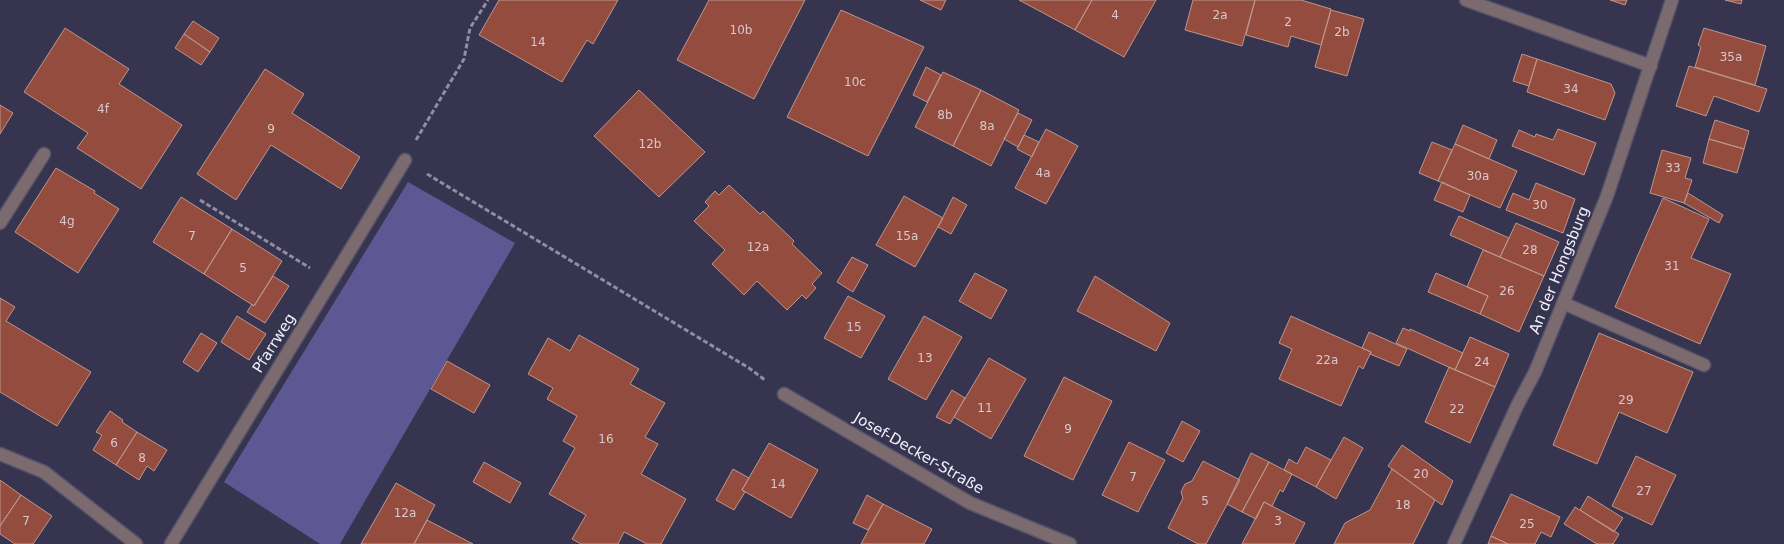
<svg xmlns="http://www.w3.org/2000/svg" width="1784" height="544" font-family="'DejaVu Sans',sans-serif">
  <style>
    .green { fill: #5d5793 }
    .building { fill: #944c3e; stroke: #bc978e }
    .lines { fill: none; stroke-linecap: round; stroke-linejoin: round }
    .service-casing { stroke: #54526b; stroke-width: 15 }
    .minor-casing { stroke: #54526b; stroke-width: 15 }
    .path { stroke: #8f8ea3; stroke-width: 3; stroke-dasharray: 5 2.5; stroke-linecap: butt }
    .service { stroke: #7b6b6f; stroke-width: 12 }
    .minor { stroke: #7b6b6f; stroke-width: 12 }
    .labels { text-anchor: middle; stroke-width: 4; stroke-linejoin: round; paint-order: stroke }
    .number-label { font-size: 12px; fill: #d9c7ce }
    .street-label { font-size: 15px; fill: #f0f0fe; stroke: #36344f }
  </style>
  <rect width="100%" height="100%" fill="#36344f"/>
  <path class="green" d="M408,182L515,243L340,544H320L224,482Z"/>
  <path class="building" d="M499,0H618L593,44L587,40L562,82L479,35Z
    M709,0H805L754,99L677,60Z
    M920,0H946L941,10Z
    M1019,0H1092L1075,30Z
    M1092,0H1156L1124,57L1075,30Z
    M1193,0H1255L1242,46L1185,30Z
    M1255,0H1301L1331,9L1321,45L1291,36L1288,47L1246,35Z
    M1610,0H1627L1625,5Z
    M1725,0H1742L1741,4Z
    M841,10L924,47L868,156L787,117Z
    M1331,10L1364,19L1347,76L1315,67Z
    M193,21L219,38L210,52L184,34Z
    M65,28L129,69L119,84L182,125L141,189L77,148L88,133L24,92Z
    M1704,28L1766,46L1755,85L1695,67L1701,47L1698,45Z
    M184,34L210,52L201,65L175,48Z
    M1522,54L1537,59L1529,86L1513,81Z
    M1537,59L1611,84L1615,93L1605,120L1527,92Z
    M1689,66L1767,89L1759,112L1714,96L1706,116L1676,106Z
    M926,67L941,75L927,102L913,95Z
    M265,69L304,94L292,113L360,157L341,189L271,145L236,200L197,174Z
    M943,72L981,90L953,146L915,127Z
    M639,90L705,152L659,197L594,136Z
    M981,90L1019,110L991,166L953,146Z
    M0,105L13,113L0,134Z
    M1018,113L1032,120L1018,147L1004,139Z
    M1715,120L1749,131L1744,149L1709,139Z
    M1463,125L1497,140L1489,159L1455,144Z
    M1046,129L1078,146L1046,204L1015,188Z
    M1558,129L1596,143L1584,175L1512,146L1519,130L1535,137L1536,134L1553,140Z
    M1024,135L1039,142L1032,157L1017,149Z
    M1709,139L1744,149L1737,173L1703,163Z
    M1432,142L1452,150L1438,181L1419,173Z
    M1455,144L1517,171L1500,208L1438,181Z
    M1662,150L1691,158L1685,178L1692,180L1684,203L1650,193Z
    M56,168L95,191L94,193L119,209L78,273L15,232Z
    M1442,182L1470,195L1463,212L1434,200Z
    M1536,183L1575,199L1563,233L1506,210L1513,193L1529,200Z
    M729,185L760,214L763,211L794,241L792,244L822,273L812,284L816,288L806,299L802,295L787,310L757,281L744,295L712,264L725,250L694,221L709,206L705,202L715,191L719,195Z
    M1688,193L1723,215L1719,223L1684,203Z
    M904,196L943,218L915,267L876,245Z
    M181,197L232,229L204,274L153,242Z
    M953,197L967,205L951,234L938,227Z
    M1663,198L1709,219L1691,258L1731,274L1700,344L1615,307Z
    M1459,216L1509,238L1500,257L1450,235Z
    M1516,223L1559,242L1544,276L1500,257Z
    M232,229L282,261L254,306L204,274Z
    M1483,250L1544,276L1519,332L1480,314L1488,296L1467,287Z
    M852,257L868,265L853,292L837,282Z
    M975,273L1007,290L991,319L959,301Z
    M1436,273L1488,296L1480,314L1428,292Z
    M273,276L289,286L265,323L247,312L252,304L254,306Z
    M1095,276L1170,323L1156,351L1077,311Z
    M848,296L885,316L861,358L824,338Z
    M0,298L15,307L6,321L91,372L57,426L0,392Z
    M237,316L266,334L249,360L221,342Z
    M924,316L962,337L926,400L888,379Z
    M1291,316L1371,352L1363,369L1359,366L1341,406L1279,379L1292,349L1279,343Z
    M1403,328L1410,331V329L1463,353L1455,370L1396,343Z
    M1369,332L1407,349L1399,366L1370,354L1371,352L1362,348Z
    M201,333L217,343L198,372L183,362Z
    M1599,333L1693,372L1667,433L1619,412L1597,464L1553,445Z
    M579,335L639,369L630,384L665,403L645,437L658,444L641,474L686,499L661,544H647L624,532L618,544H581L572,539L586,515L549,494L575,448L563,441L577,416L547,399L553,388L528,374L548,338L570,351Z
    M1470,337L1509,354L1495,387L1455,370Z
    M989,358L1026,379L991,439L954,417Z
    M447,361L490,385L474,413L431,389Z
    M1449,367L1495,387L1470,443L1425,422Z
    M1064,377L1112,401L1073,480L1024,456Z
    M952,390L965,398L950,424L936,417Z
    M110,411L123,420L122,422L137,432L116,465L93,450L102,435L96,432Z
    M1182,421L1200,431L1183,462L1166,453Z
    M137,432L167,450L154,471L147,466L139,480L116,465Z
    M1344,437L1363,448L1336,499L1316,487Z
    M1129,442L1165,460L1138,512L1102,495Z
    M769,443L818,470L791,518L742,490Z
    M1402,445L1453,481L1442,505L1388,466Z
    M1306,447L1331,460L1316,487L1284,470L1289,459L1297,464Z
    M1251,453L1269,462L1242,512L1227,504Z
    M1636,456L1676,475L1652,525L1612,506Z
    M1203,461L1240,480L1206,544H1198L1168,528L1183,498L1181,492L1185,484L1192,481Z
    M484,462L521,483L510,503L473,482Z
    M1269,462L1292,474L1283,492L1280,490L1272,506L1264,502L1256,519L1242,512Z
    M733,469L749,478L742,490L745,492L734,510L716,500Z
    M1392,469L1435,500L1413,544H1334L1345,523L1370,510Z
    M0,480L21,495L0,526Z
    M396,483L435,505L414,544H361Z
    M1511,494L1560,517L1551,537L1541,532L1535,544H1508L1491,536Z
    M21,495L52,516L33,544H15L0,534V526Z
    M867,495L883,504L868,530L853,523Z
    M1588,496L1623,518L1614,532L1580,510Z
    M1264,502L1305,523L1294,544H1242Z
    M883,504L932,529L924,544H861Z
    M1575,507L1619,534L1613,544H1597L1564,524Z
    M427,520L473,544H414Z
    M1491,536L1508,544H1488Z"/>
  <g class="lines">
    <g class="service-casing">
      <path id="service" d="M0,223L44,154
        M1563,303L1704,365"/>
    </g>
    <g class="minor-casing">
      <path id="minor" d="M1466,0L1651,66
        M784,394L970,503L1070,544
        M0,454L44,472L136,544
        M171,544L405,160
        M1454,544L1517,406L1535,372L1607,196L1672,0"/>
    </g>
    <path class="path" d="M416,140L464,59L470,28L488,0
      M427,174L749,368L765,380
      M200,200L310,268"/>
    <use href="#service" class="service"/>
    <use href="#minor" class="minor"/>
  </g>
  <g class="labels">
    <g class="number-label">
      <text x="1115" y="19">4</text>
      <text x="1220" y="19">2a</text>
      <text x="1288" y="26">2</text>
      <text x="741" y="34">10b</text>
      <text x="1342" y="36">2b</text>
      <text x="538" y="46">14</text>
      <text x="1731" y="61">35a</text>
      <text x="855" y="86">10c</text>
      <text x="1571" y="93">34</text>
      <text x="103" y="113">4f</text>
      <text x="945" y="119">8b</text>
      <text x="987" y="130">8a</text>
      <text x="271" y="133">9</text>
      <text x="650" y="148">12b</text>
      <text x="1673" y="172">33</text>
      <text x="1043" y="177">4a</text>
      <text x="1478" y="180">30a</text>
      <text x="1540" y="209">30</text>
      <text x="67" y="225">4g</text>
      <text x="192" y="240">7</text>
      <text x="907" y="240">15a</text>
      <text x="758" y="251">12a</text>
      <text x="1530" y="254">28</text>
      <text x="1672" y="270">31</text>
      <text x="243" y="272">5</text>
      <text x="1507" y="295">26</text>
      <text x="854" y="331">15</text>
      <text x="925" y="362">13</text>
      <text x="1327" y="364">22a</text>
      <text x="1482" y="366">24</text>
      <text x="1626" y="404">29</text>
      <text x="985" y="412">11</text>
      <text x="1457" y="413">22</text>
      <text x="1068" y="433">9</text>
      <text x="606" y="443">16</text>
      <text x="114" y="447">6</text>
      <text x="142" y="462">8</text>
      <text x="1421" y="478">20</text>
      <text x="1133" y="481">7</text>
      <text x="778" y="488">14</text>
      <text x="1644" y="495">27</text>
      <text x="1205" y="505">5</text>
      <text x="1403" y="509">18</text>
      <text x="405" y="517">12a</text>
      <text x="26" y="525">7</text>
      <text x="1278" y="525">3</text>
      <text x="1527" y="528">25</text>
    </g>
    <g class="street-label">
      <text transform="translate(1559 270) rotate(-68)" y="5">An der Hongsburg</text>
      <text transform="translate(274 343) rotate(-58)" y="5">Pfarrweg</text>
      <text transform="translate(919 453) rotate(30)" y="5">Josef-Decker-Straße</text>
    </g>
  </g>
</svg>
